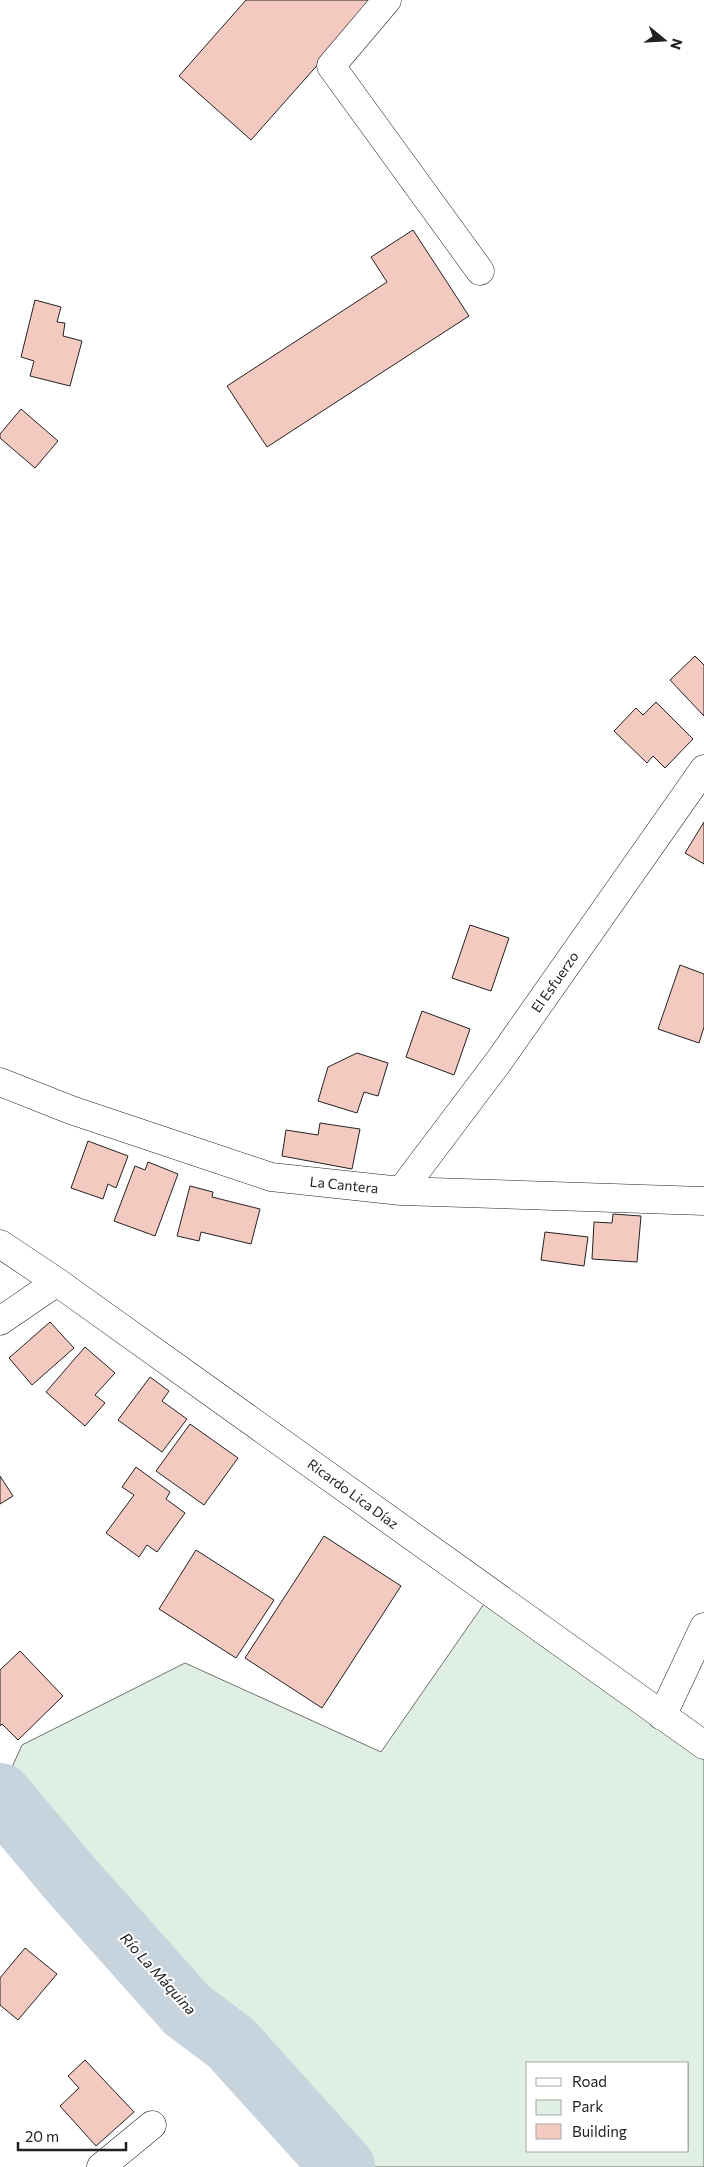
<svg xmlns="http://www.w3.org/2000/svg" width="704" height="2167" font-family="Commissioner,sans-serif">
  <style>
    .green { fill: #e0efe3; stroke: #6f6f6f; fill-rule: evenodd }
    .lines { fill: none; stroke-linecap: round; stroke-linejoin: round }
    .river { stroke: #c7d3dd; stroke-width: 64 }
    .building { fill: #f3c9c0; stroke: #222 }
    .minor-casing { stroke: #222; stroke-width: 29 }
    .minor { stroke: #fff; stroke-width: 28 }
    .labels { text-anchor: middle; stroke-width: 4; stroke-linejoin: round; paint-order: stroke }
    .street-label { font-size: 14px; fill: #222; stroke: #fff }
    .water-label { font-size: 15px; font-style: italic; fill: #222; stroke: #fff }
  </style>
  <rect width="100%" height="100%" fill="#fff"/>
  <path class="green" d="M495,1588L704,1735V2167H307L0,1835V1794L22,1745L185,1663L381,1752ZM528,2063H688V2151H528Z"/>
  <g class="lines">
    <path class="river" d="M0,1795L73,1882L187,2010L231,2043L343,2167"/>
  </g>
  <path class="building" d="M246,0H375L251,140L179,76Z
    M413,230L469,316L267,447L227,386L387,282L371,257Z
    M35,300L61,307L57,322L65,323L63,336L82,341L70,386L30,376L34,361L21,357Z
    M21,409L58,441L35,468L0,438V434Z
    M695,656L704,665V716L670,680Z
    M656,702L693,739L665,768L653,756L647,763L614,731L636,708L643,715Z
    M704,822V864L685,853Z
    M470,925L509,938L491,991L452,978Z
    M680,965L704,974V1027L699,1043L658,1029Z
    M422,1011L470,1029L454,1075L406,1057Z
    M357,1053L388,1063L378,1096L364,1092L357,1113L318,1101L328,1067Z
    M320,1123L360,1129L352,1169L282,1156L286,1130L318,1135Z
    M88,1141L128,1156L116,1188L108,1184L103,1199L71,1188Z
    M148,1162L178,1174L155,1236L114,1221L135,1166L145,1170Z
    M190,1186L213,1192L212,1197L260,1209L251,1244L201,1232L199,1241L177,1236Z
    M613,1214L641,1216L637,1262L592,1259L594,1222L612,1223Z
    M545,1232L588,1237L584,1266L541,1260Z
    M50,1322L74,1348L32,1385L9,1358Z
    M85,1347L115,1373L95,1395L105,1403L85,1426L46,1392Z
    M150,1377L169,1391L162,1401L187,1419L162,1452L118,1420Z
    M190,1424L238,1458L204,1505L156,1471Z
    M136,1467L170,1492L166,1499L185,1513L157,1552L147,1545L139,1557L106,1533L134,1495L122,1487Z
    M0,1476L13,1496L0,1504Z
    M324,1536L401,1586L322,1708L245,1658Z
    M196,1550L274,1600L236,1658L159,1609Z
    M20,1651L63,1696L18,1740L2,1724L0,1726V1670Z
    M25,1948L57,1974L18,2020L0,2005V1978Z
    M85,2060L134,2112L96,2146L60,2106L79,2088L68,2076Z"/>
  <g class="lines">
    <g class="minor-casing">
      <path id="minor" d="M387,0L331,66L480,271
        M0,1082L71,1110L271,1177L401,1191L704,1201
        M401,1191L499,1061L704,769
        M0,1244L57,1282L704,1745
        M0,1321L57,1282
        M662,1716L704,1627
        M101,2167L152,2125"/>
    </g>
    <use href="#minor" class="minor"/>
  </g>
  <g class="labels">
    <g class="street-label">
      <text transform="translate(555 982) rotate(-55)" y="5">El Esfuerzo</text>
      <text transform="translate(344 1185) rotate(6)" y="5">La Cantera</text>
      <text transform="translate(353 1494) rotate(36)" y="5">Ricardo Lica Díaz</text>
    </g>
    <g class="water-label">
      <text transform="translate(158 1974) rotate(48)" y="5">Río La Máquina</text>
    </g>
  </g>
  <rect x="526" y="2062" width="162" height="90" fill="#ffffff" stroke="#a7a7a7"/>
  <rect x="536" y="2078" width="25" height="8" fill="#ffffff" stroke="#a7a7a7"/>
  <text x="572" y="2087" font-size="15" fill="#222222">Road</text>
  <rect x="536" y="2100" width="25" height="15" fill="#e0efe3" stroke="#a7a7a7"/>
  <text x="572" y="2112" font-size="15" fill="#222222">Park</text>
  <rect x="536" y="2124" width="25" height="15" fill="#f3c9c0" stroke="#a7a7a7"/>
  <text x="572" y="2137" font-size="15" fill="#222222">Building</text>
  <g transform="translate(664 40) rotate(108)" stroke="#ffffff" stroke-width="4" paint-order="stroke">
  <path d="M0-4L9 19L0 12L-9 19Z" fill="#222222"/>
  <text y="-8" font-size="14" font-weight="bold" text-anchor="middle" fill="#222222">N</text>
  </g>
  <path d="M18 2142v8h108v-8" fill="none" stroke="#222222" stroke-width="2.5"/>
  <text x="25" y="2142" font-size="15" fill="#222222" stroke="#ffffff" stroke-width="4" paint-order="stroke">20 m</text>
</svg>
